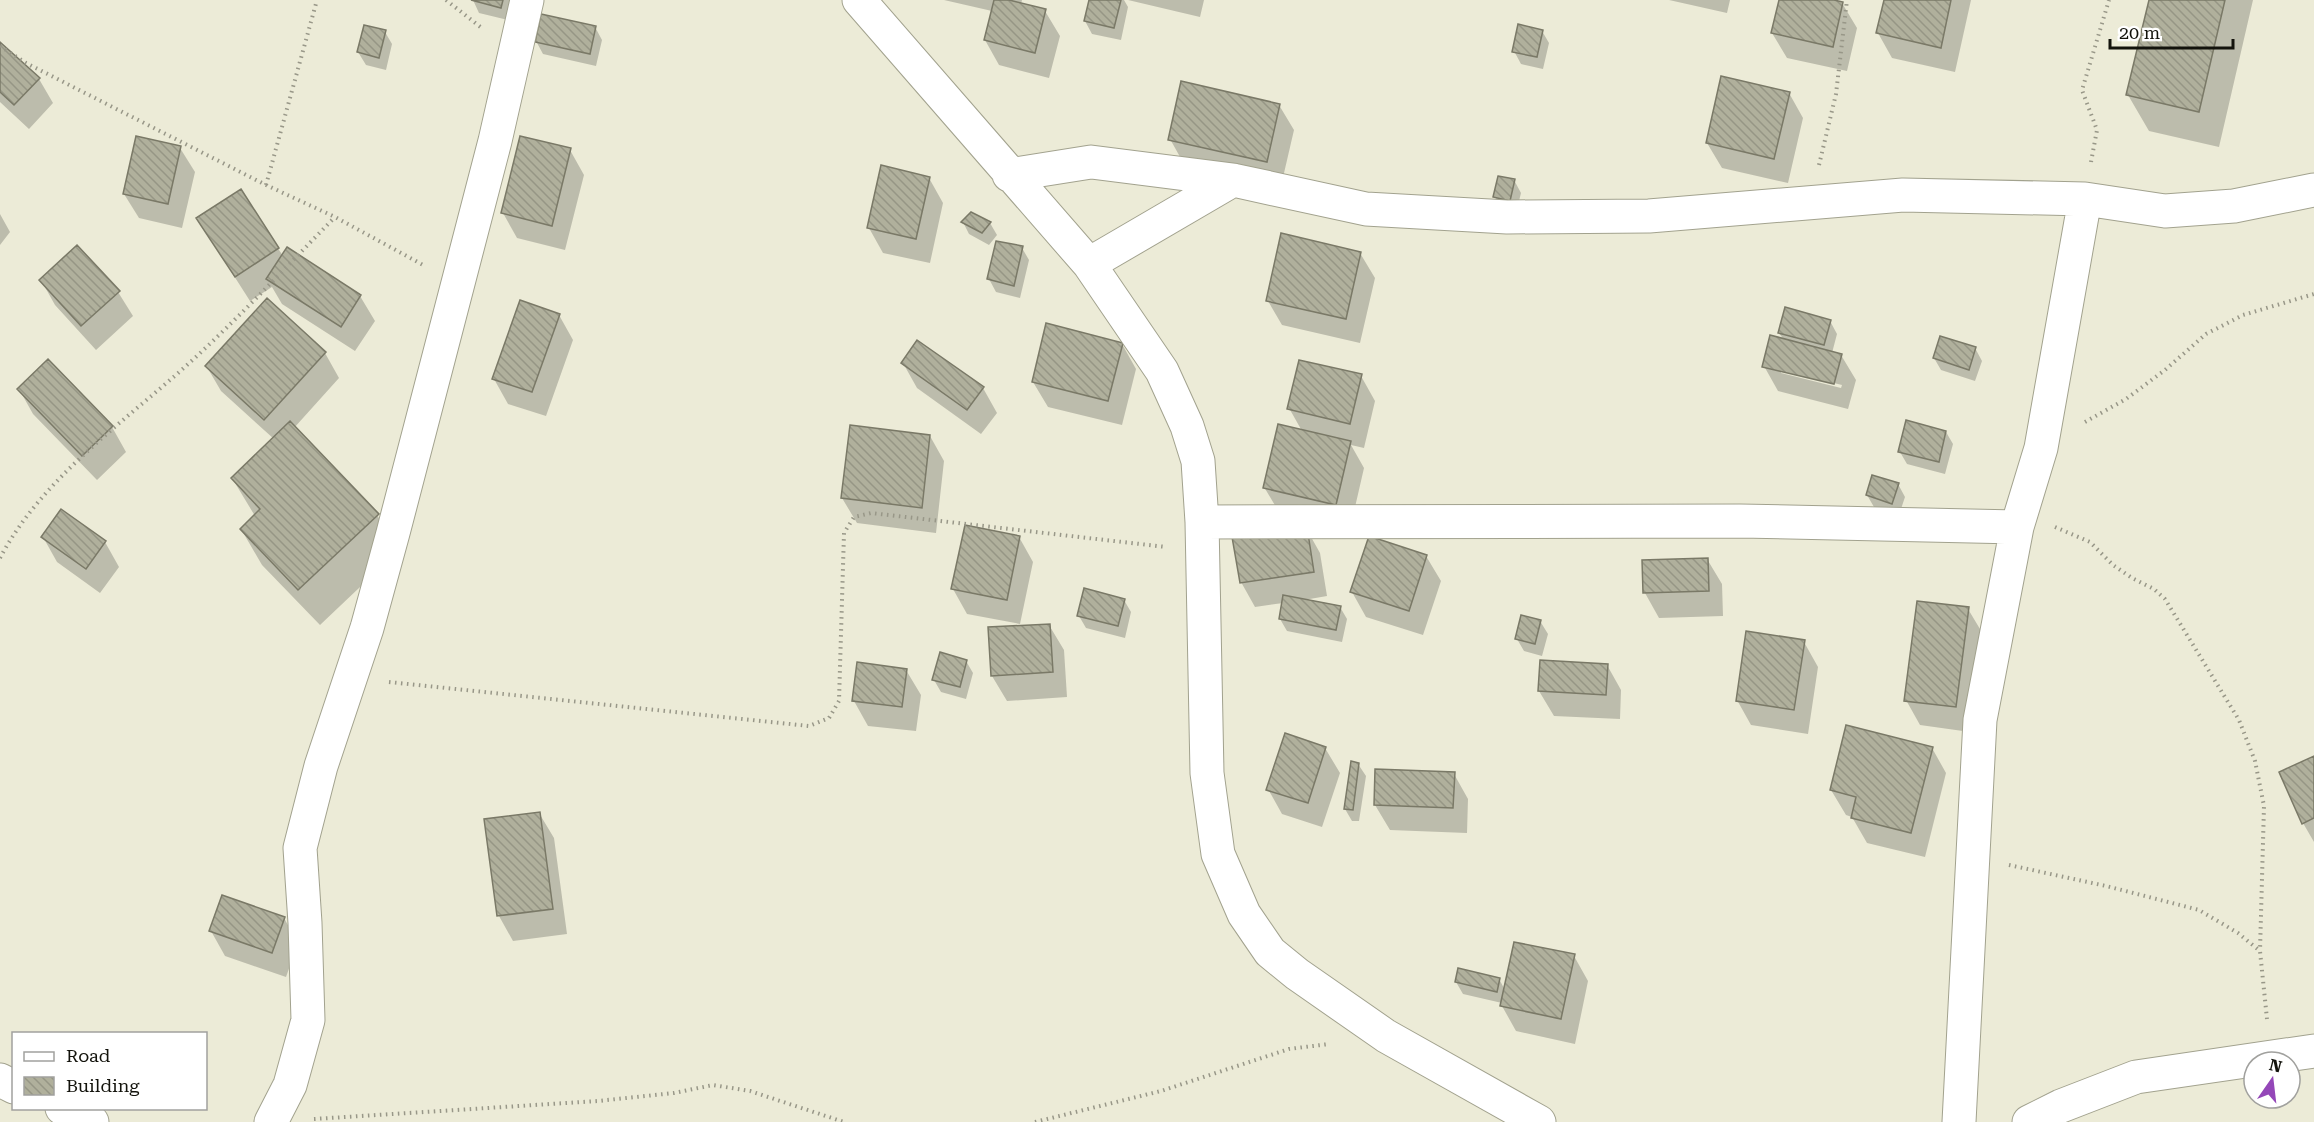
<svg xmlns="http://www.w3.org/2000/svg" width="2314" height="1122" font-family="'Roboto Serif',serif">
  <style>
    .shadow { fill: #0003; fill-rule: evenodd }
    .building { fill: url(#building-back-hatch); stroke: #7a7967; stroke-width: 1.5 }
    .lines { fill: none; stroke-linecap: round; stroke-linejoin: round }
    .street-casing { stroke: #a2a28e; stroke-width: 35 }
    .path { stroke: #989788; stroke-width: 4; stroke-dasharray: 1.5 4.5; stroke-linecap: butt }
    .street { stroke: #fff; stroke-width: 33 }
  </style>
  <defs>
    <pattern id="building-back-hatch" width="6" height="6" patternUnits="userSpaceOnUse" patternTransform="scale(1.5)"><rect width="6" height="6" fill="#b0b09c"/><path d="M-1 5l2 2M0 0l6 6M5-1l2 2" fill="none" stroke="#969685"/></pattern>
  </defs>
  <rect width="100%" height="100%" fill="#ecebd7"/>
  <path class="shadow" d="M473,0H512L508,20L479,13Z
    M944,0H1022L1021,4L1045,11L1060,36L1049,78L999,65L985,40L992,11Z
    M1090,0H1124L1128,7L1121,40L1092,34L1085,21Z
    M1128,0H1204L1200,17Z
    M1669,0H1730L1727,13Z
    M1780,0H1827L1842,3L1857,28L1847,71L1787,58L1772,33Z
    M1885,0H1971L1955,72L1892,58L1878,33Z
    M2150,0H2253L2219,147L2149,131L2128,95Z
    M595,27L602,40L596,66L543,54L536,41Z
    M1542,31L1549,43L1543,69L1521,64L1514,51Z
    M385,32L392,44L386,70L366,65L358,52Z
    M0,44L39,79L53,103L29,129L0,102Z
    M1789,93L1803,118L1788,183L1722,168L1707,143Z
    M1279,105L1294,130L1281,186L1184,164L1170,139Z
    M180,148L195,172L182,228L139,218L124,194Z
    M570,150L584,175L565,250L517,238L503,213Z
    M929,178L943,203L930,263L883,253L869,228Z
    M1514,180L1521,193L1516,213L1502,209L1495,197Z
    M240,191L283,256L360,296L375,321L355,351L282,304L272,287L250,301L213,243Z
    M0,214L10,232L0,245Z
    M963,222L990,223L997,235L989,245L969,234Z
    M1022,248L1029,260L1020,298L996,292L989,279Z
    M1360,253L1375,278L1360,343L1282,325L1268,301Z
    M41,280L118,292L133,316L96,350L55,305Z
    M559,315L573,340L546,416L508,404L494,379Z
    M1830,321L1837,334L1832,353L1841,355L1856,380L1848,409L1778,391L1764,366L1784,340L1779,333ZM1781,370L1842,385L1841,388L1781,373Z
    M1122,344L1136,369L1122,425L1048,407L1033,382Z
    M1975,348L1982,361L1975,381L1941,370L1934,358Z
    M325,353L339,378L294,428L377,515L398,551L320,625L262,565L241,529L255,516L232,478L274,439L221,391L207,367Z
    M903,363L983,388L997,413L981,434L917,388Z
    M1361,376L1375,401L1364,448L1351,445L1364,468L1350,529L1279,512L1264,487L1302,431L1289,408Z
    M19,389L112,427L126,452L97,480L33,414Z
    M1946,432L1953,444L1945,474L1907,464L1900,452Z
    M930,436L944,461L936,533L857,523L842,498Z
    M1898,484L1905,497L1899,515L1874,507L1867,495Z
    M1306,528L1320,553L1327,596L1304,600L1340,607L1347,619L1342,642L1287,631L1280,619L1283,603L1255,607L1241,582Z
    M43,537L105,542L119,567L100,593L57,562Z
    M1019,537L1033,562L1020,624L967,614L953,589Z
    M1426,556L1441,581L1423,635L1366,617L1352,592Z
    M1707,559L1722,584L1723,616L1659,618L1645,593Z
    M1124,600L1131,612L1125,638L1086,628L1079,616Z
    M1968,609L1983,634L1970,732L1920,725L1906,700Z
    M1540,621L1548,634L1542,656L1524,651L1517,639Z
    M1049,625L1064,650L1067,697L1007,701L992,676Z
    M1804,642L1818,667L1808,734L1751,725L1737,700Z
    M966,661L973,673L966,699L941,692L934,680Z
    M1607,665L1621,690L1620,719L1554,716L1539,691Z
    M906,670L921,695L916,731L868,726L854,701Z
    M1325,748L1340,773L1322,827L1282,814L1268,789Z
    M1932,748L1946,773L1925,857L1867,843L1852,817L1846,815L1831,790Z
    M2314,758V842L2303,823Z
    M1358,764L1366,776L1359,821H1352L1345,809Z
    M1454,774L1468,799L1467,833L1390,830L1375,805Z
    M539,813L554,838L567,934L513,941L499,916Z
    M284,918L298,943L286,977L225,956L211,931Z
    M1574,956L1588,981L1575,1044L1516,1031L1502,1006V1003L1463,994L1456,982L1499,979L1505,990Z"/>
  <path class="building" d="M471,0H503L501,8Z
    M994,0H1009L1046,9L1035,53L984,40Z
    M1089,0H1121L1114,28L1084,21Z
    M1779,0H1834L1843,2L1833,47L1771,33Z
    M1884,0H1951L1941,48L1876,33Z
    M2149,0H2225L2199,112L2126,95Z
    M541,14L596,26L590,54L535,42Z
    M1518,24L1543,30L1537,57L1512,52Z
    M364,25L386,30L379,58L357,52Z
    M0,42L40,78L14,105L0,92Z
    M1721,76L1790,92L1774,159L1706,143Z
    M1181,81L1280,104L1267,162L1168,140Z
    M136,136L181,146L168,204L123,194Z
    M520,136L571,148L552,226L501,213Z
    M881,165L930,177L916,239L867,228Z
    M1498,176L1515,179L1510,201L1493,197Z
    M241,189L279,248L235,277L196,218Z
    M971,212L991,222L982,233L961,222Z
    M1281,233L1361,252L1346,319L1266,301Z
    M996,241L1023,246L1014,286L987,279Z
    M77,245L120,291L81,326L39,280Z
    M287,247L361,295L341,327L266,279Z
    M267,298L326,352L264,420L205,366Z
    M520,300L560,314L532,392L492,379Z
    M1785,307L1831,320L1824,345L1778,333Z
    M1046,323L1123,343L1108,401L1032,382Z
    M1770,335L1842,354L1834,384L1762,367Z
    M1940,336L1976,347L1969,370L1933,358Z
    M917,340L984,387L967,410L901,363Z
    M48,359L113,426L82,456L17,389Z
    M1299,360L1362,374L1350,424L1287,409Z
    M1906,420L1946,431L1939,462L1898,452Z
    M290,421L379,514L298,590L240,529L260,509L231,478Z
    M1278,424L1351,441L1336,505L1263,488Z
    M850,425L930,435L922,508L841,498Z
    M1872,475L1899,483L1892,504L1866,495Z
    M61,509L106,541L86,569L41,537Z
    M965,525L1020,536L1007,600L951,589Z
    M1307,527L1314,572L1240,583L1232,537Z
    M1369,536L1427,555L1409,611L1350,592Z
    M1708,558L1709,591L1643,593L1642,560Z
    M1084,588L1125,599L1118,626L1077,616Z
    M1283,595L1341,606L1336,630L1279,619Z
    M1917,601L1969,607L1956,707L1904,701Z
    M1521,615L1541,620L1535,644L1515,639Z
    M1050,624L1053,672L991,676L988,627Z
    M1746,631L1805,640L1794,710L1736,701Z
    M940,652L967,660L960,687L932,680Z
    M1540,660L1608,664L1606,695L1538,691Z
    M857,662L907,669L902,707L852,701Z
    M1846,725L1933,747L1911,833L1851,818L1856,797L1830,790Z
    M1285,733L1326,747L1308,803L1266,790Z
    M2314,756V818L2302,824L2279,772Z
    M1351,761L1359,763L1353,810L1344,809Z
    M1375,769L1455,772L1453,808L1374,805Z
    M540,812L553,909L497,916L484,819Z
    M222,895L285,917L272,953L209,931Z
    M1514,942L1575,954L1561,1019L1500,1006Z
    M1458,968L1500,978L1497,992L1455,982Z"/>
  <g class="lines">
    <g class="street-casing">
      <path id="street" d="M859,0L1089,264L1162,371L1187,426L1198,461L1202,522L1207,773L1218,854L1244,914L1270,952L1297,974L1386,1036L1539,1122
        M1009,175L1091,162L1233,180L1366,209L1507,217L1649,216L1903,195L2085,199L2165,211L2234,206L2314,190
        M1089,264L1233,180
        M1202,522L1740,521L2017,527
        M0,1080L14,1087
        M62,1108L92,1122
        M271,1122L290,1085L308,1020L305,923L300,848L321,766L367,628L393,533L495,141L527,0
        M1959,1122L1980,720L2017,527L2041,448L2085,199
        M2029,1122L2061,1106L2136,1077L2314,1051"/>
    </g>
    <path class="path" d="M446,0L483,29
      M0,46L26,63L266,185L335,217L425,266
      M2091,162L2097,130L2082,90L2109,0
      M1819,165L1836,94L1847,0
      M266,185L317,0
      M2085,422L2126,399L2165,370L2206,334L2243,315L2314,294
      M2055,527L2090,542L2113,565L2132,578L2154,589L2165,599L2239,720L2255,761L2264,806L2260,951
      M0,558C41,480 121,424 186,366C238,319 286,267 335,217
      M389,682L809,726L829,718L839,701L844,533L854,517L871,513L1166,547
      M2009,865L2106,886L2199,910L2238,933L2260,951L2267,1019
      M314,1119L598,1101L674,1093L713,1085L750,1091L844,1122
      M1035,1122L1161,1091L1289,1049L1329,1044"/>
    <use href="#street" class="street"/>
  </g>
  <rect x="12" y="1032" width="195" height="78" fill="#ffffff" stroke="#a1a19e" stroke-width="1.5"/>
  <rect x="24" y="1052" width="30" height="9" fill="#ffffff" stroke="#a1a19e" stroke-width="1.5"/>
  <text x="66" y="1062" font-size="18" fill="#13130c">Road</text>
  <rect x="24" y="1077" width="30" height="18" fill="url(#building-back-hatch)" stroke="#a1a19e" stroke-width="1.5"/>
  <text x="66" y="1092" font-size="18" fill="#13130c">Building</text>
  <g transform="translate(2272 1080) rotate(14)"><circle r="28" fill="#ffffff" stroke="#a1a19e" stroke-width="1.5"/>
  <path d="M0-4.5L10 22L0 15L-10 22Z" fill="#9447b8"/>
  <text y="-9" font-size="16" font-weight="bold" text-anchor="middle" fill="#13130c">N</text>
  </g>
  <path d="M2110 39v9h123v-9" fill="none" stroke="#13130c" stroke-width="3"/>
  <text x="2119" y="39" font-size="18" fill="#13130c" stroke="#ffffff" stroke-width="4.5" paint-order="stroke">20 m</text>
</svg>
